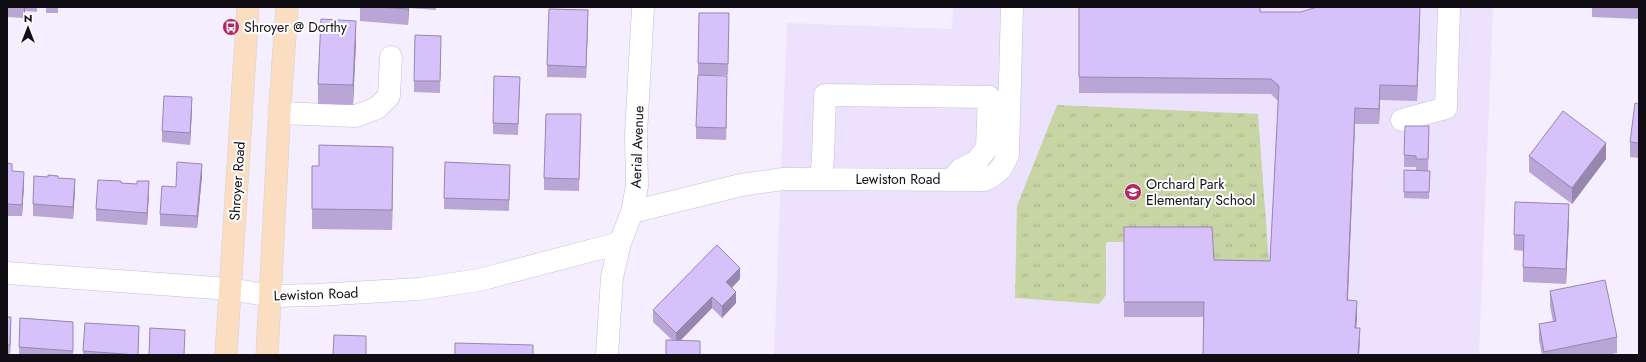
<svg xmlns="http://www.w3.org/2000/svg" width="1646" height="362" font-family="Jost,sans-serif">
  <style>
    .built { fill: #ece2fd }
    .park { fill: url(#park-tufts) }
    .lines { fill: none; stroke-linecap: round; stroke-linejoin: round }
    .minor-casing { stroke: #c7bdd7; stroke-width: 23 }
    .major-casing { stroke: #d4d3d5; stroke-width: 23 }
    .minor { stroke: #fff; stroke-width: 22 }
    .major { stroke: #fbddc1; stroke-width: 22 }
    .wall { fill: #b9a6d7 }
    .shaded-wall { fill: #9687af }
    .building { fill: #d7c1fa; stroke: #9687af }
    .labels { text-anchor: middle; stroke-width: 4; stroke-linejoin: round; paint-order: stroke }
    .poi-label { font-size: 14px; fill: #100d15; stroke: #fefefe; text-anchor: start }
    .street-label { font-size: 14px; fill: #100d15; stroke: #fefefe }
  </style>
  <defs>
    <pattern id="park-tufts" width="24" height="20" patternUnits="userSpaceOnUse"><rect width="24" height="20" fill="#c7d4a3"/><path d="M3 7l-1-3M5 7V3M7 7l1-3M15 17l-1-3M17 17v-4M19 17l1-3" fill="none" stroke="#aab58b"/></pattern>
  </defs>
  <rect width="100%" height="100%" fill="#f4eefe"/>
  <path class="built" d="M953,7H1493L1479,355H774L787,23L952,29Z"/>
  <path class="park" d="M1057,105L1258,114L1270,277L1213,275L1212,242H1106V295L1099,304L1015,298L1017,206Z"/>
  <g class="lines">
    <g class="minor-casing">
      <path id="minor" d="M279,113L356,116L377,108L389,96L391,57
        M1402,120L1446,108L1449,7
        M821,179L823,159L825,95L989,97L987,148L977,161L961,169L952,179
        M632,212L741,185L783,179L984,180C997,175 1003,168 1008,154L1012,7
        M7,273L230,289L271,296L316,295L419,289L479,280L620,243
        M607,355L612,277L620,243L632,212L637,186L636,134L643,7"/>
    </g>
    <g class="major-casing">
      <path id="major" d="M226,355L248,7
        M267,355L280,105L287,7"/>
    </g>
    <use href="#minor" class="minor"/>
    <use href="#major" class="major"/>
  </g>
  <path class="wall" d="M7,7H37V12L25,11L24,18L7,17Z
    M46,7H58V13H46Z
    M360,7H436V10L409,8L408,25L360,21Z
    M1079,7L1260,12L1420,20L1417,101L1380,100L1379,124H1355L1348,300L1357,317L1356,328L1360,343L1359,355H1203V317H1124V227L1214,260L1270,261L1278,101L1271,94L1079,93Z
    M1592,7H1639V19L1592,17Z
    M588,22L586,78L547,77V65Z
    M729,25L728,75H698V63Z
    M356,41L353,105L318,104V84Z
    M441,48L440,93L414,92V81Z
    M727,88L726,140L696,139V127Z
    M520,89L518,135L493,134V123Z
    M1639,104V158L1630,157V142Z
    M192,109L190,145L162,142V131Z
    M581,126L579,191L544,190V178Z
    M1429,138L1428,171L1416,170V167H1404V155Z
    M1529,156L1606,159L1572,204L1529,172Z
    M7,163L12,171L24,184L22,216H7Z
    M312,166L393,167L392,230L312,229Z
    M1404,170L1430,171L1429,199L1404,198Z
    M202,176L197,228L160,226V214L176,187Z
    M510,176L509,211L444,209V198Z
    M48,177L58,178L75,190L73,219L33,216V204Z
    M121,183L149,193L147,225L96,221V209Z
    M1569,219L1566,284L1523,282V251L1514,250V235Z
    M740,279L732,288L736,303L722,318L712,308L681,340H672L653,322V310Z
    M1550,291L1617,337V353L1605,355H1542L1539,340V324L1553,322L1550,306Z
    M7,317L11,329L10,355H7Z
    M20,318L73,322V355H19Z
    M139,338L138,355H83V351Z"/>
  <path class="shaded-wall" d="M24,7H25V11L24,18Z
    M408,7H409L408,25Z
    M1420,7V20L1417,101V86Z
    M588,10V22L586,78V67Z
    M356,21V41L353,105V85Z
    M727,76V88L726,140V128Z
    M1380,85V100L1379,124V109Z
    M192,97V109L190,145V133Z
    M1355,108V124L1347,315V300Z
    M1606,143V159L1572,204V188Z
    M393,147V167L392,230V210Z
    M202,164V176L197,228V216Z
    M24,172V184L22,216V205Z
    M75,179V190L73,219V207Z
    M149,181V193L147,225V213Z
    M1569,204V219L1566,284V269Z
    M740,268V279L726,294V282Z
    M736,292V303L722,318V306Z
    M712,297V308L676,345V333Z
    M1357,301V317L1355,343V328Z
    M11,317V329L10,355V345Z
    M1360,328L1359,355H1358Z"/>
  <path class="building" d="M377,7H408V9Z
    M1079,7H1260V12H1301L1317,7H1420L1417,86L1380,85L1379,109L1355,108L1347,300L1357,301L1355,328H1360L1358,355H1203L1204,302H1124V227H1212L1214,260L1270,261L1279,86L1271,79L1079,77Z
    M549,9L588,10L586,67L547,65Z
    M699,13H729L728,64L698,63Z
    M321,19L356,21L353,85L318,84Z
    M415,35L441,36L440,81H414Z
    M698,75L727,76L726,128L696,127Z
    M494,76L520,77L518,124L493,123Z
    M164,96L192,97L190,133L162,131Z
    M1635,103L1639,104V143L1630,142Z
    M1563,111L1606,143L1572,188L1529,156Z
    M546,114H581L579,179L544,178Z
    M1405,126H1429L1428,159H1416V156L1404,155Z
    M319,145L393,147L392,210L312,209V166H319Z
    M177,162L202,164L197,216L160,214L162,186L176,187Z
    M445,162L510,165L509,200L444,198Z
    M7,163L12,164V171L24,172L22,205L7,204Z
    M1404,170L1430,171L1429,192H1404Z
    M48,175L58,176V178L75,179L73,207L33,204L34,176L48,177Z
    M98,180L121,181V183L137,184V181H149L147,213L96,209Z
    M1515,202L1569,204L1566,269L1523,267L1524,235H1514Z
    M717,245L740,268L726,282L736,292L722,306L712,297L676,333L653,310Z
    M1605,280L1617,337L1544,352L1539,324L1556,321L1550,291Z
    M7,317H11L10,345H7Z
    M20,318L73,322V351L19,347Z
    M85,323L139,326L138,355L83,351Z
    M150,328L185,330L184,355H149Z
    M334,335L366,336V355H333Z
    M666,340L700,341V355H666Z
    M455,343L533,345V355H455Z"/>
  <defs>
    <g id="bus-disc" transform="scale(0.9)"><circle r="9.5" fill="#b32763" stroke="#fefefe"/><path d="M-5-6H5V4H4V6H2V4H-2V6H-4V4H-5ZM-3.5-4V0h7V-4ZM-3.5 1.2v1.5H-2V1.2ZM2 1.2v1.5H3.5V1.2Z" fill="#fff"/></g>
    <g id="school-disc" transform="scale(0.9)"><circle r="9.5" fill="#b32763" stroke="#fefefe"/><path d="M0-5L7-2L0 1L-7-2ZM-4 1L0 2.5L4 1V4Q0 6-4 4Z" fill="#fff"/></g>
  </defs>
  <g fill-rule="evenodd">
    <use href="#bus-disc" x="231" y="27"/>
    <use href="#school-disc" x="1133" y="192"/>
  </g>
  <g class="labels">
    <g class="poi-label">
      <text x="244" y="32">Shroyer @ Dorthy</text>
      <text x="1146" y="189">Orchard Park<tspan x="1146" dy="16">Elementary School</tspan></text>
    </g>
    <g class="street-label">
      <text transform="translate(637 147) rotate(-88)" y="5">Aerial Avenue</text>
      <text x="898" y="184">Lewiston Road</text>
      <text transform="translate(237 181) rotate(-86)" y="5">Shroyer Road</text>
      <text transform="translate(316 294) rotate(-2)" y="5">Lewiston Road</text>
    </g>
  </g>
  <rect width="1646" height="362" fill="none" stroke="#100d15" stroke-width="16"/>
  <g transform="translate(28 28)" stroke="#fefefe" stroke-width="3" paint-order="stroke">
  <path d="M0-3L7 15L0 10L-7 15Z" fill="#100d15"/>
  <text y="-6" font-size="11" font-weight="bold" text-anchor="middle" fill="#100d15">N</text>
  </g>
</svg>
